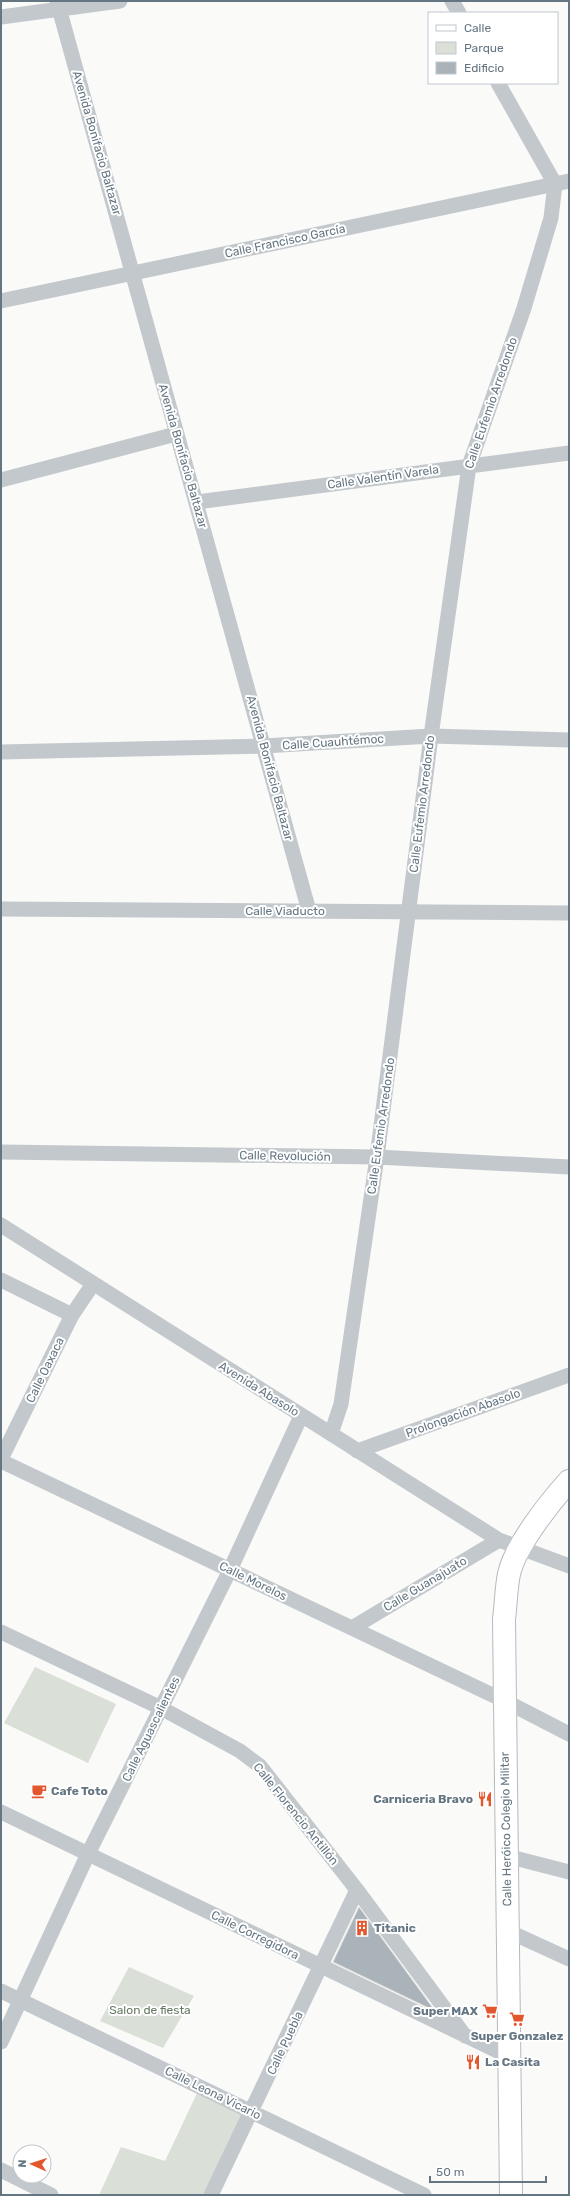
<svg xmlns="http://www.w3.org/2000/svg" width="570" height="2196" font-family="Rubik,sans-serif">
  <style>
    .green { fill: #dadfd7 }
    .building { fill: #aab3b9; stroke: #dcdcda }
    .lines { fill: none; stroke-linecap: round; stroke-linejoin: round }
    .secondary-casing { stroke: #b3babf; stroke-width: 24 }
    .street { stroke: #c3c8cc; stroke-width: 15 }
    .secondary { stroke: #fff; stroke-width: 22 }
    .labels { text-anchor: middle; stroke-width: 4; stroke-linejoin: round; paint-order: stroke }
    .street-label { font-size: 12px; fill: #657683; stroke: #fff }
    .poi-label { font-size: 12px; font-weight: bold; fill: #657683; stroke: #fff; text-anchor: start }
    .park-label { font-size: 12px; fill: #687a64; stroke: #fff }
  </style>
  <rect width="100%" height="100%" fill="#fafaf8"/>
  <path class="green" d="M35,1667L116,1704L88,1763L4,1723Z
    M129,1967L194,1996L163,2048L100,2021Z
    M200,2087L250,2111L210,2195H99L121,2147L165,2161Z"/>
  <path class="building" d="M359,1907L435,2011L333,1962Z"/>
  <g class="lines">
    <g class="secondary-casing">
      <path id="secondary" d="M511,2195L504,1619C506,1604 506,1588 509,1574C515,1546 550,1502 569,1481"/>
    </g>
    <path class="street" d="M57,1L309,911
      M452,1L459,13
      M1,17L120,1
      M1,301L569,181
      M1,480L176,434
      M197,502L569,453
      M1,752L264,746L431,736L569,740
      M1,909L569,913
      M1,1152L377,1157L569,1167
      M1,1225L499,1540L569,1566
      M1,1280L72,1315
      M331,1434L341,1404L377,1157L431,736L469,466L524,308L551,218L555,184L498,83
      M357,1451L569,1375
      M1,1459L72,1315L93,1284
      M1,1461L505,1701L569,1734
      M352,1628L499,1540
      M1,1632L161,1708L240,1751L260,1766L357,1890L465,2036
      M1,1812L510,2057
      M507,1856L569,1872
      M508,1931L569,1959
      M1,1991L424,2195
      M1,2042L88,1854L230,1570L301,1416
      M1,2170L51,2195
      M211,2195L357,1890"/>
    <use href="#secondary" class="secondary"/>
  </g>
  <defs>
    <g id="cafe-bare" transform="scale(1.2)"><path d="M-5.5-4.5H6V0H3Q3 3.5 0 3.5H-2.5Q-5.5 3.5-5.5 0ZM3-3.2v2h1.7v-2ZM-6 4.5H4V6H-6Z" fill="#e4572e" stroke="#fff" stroke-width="2.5" paint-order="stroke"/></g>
    <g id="restaurant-bare" transform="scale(1.2)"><path d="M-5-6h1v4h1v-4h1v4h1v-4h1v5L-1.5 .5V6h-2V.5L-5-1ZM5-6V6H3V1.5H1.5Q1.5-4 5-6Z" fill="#e4572e" stroke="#fff" stroke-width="2.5" paint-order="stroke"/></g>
    <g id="building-bare" transform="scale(1.2)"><path d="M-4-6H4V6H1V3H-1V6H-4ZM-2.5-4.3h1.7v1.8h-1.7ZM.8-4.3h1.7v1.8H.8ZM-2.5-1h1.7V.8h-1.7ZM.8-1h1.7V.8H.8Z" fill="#e4572e" stroke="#fff" stroke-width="2.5" paint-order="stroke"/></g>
    <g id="supermarket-bare" transform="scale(1.2)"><path d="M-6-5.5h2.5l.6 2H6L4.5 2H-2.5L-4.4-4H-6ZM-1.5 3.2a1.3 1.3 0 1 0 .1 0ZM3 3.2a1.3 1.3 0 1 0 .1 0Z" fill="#e4572e" stroke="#fff" stroke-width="2.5" paint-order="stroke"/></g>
  </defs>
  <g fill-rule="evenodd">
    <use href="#cafe-bare" x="39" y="1791"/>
    <use href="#restaurant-bare" x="485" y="1799"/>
    <use href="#building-bare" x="362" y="1928"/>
    <use href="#supermarket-bare" x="490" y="2011"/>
    <use href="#supermarket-bare" x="517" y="2019"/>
    <use href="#restaurant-bare" x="473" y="2062"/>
  </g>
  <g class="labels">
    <g class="street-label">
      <text transform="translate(97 143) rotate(74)" y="4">Avenida Bonifacio Baltazar</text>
      <text transform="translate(285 241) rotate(-12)" y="4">Calle Francisco García</text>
      <text transform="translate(491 403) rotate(-71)" y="4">Calle Eufemio Arredondo</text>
      <text transform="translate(183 456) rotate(74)" y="4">Avenida Bonifacio Baltazar</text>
      <text transform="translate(383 477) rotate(-8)" y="4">Calle Valentín Varela</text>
      <text transform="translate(333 742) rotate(-4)" y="4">Calle Cuauhtémoc</text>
      <text transform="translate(270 768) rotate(75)" y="4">Avenida Bonifacio Baltazar</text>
      <text transform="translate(422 804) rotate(-83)" y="4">Calle Eufemio Arredondo</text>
      <text x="285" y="915">Calle Viaducto</text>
      <text transform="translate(381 1126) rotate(-82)" y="4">Calle Eufemio Arredondo</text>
      <text transform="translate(285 1156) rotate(1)" y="4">Calle Revolución</text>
      <text transform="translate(45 1370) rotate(-64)" y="4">Calle Oaxaca</text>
      <text transform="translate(259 1389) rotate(32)" y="4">Avenida Abasolo</text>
      <text transform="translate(463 1413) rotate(-20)" y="4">Prolongación Abasolo</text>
      <text transform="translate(253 1581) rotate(26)" y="4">Calle Morelos</text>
      <text transform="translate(425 1584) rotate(-31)" y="4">Calle Guanajuato</text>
      <text transform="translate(151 1729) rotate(-64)" y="4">Calle Aguascalientes</text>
      <text transform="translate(296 1814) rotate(51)" y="4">Calle Florencio Antillón</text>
      <text transform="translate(506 1829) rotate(-91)" y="4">Calle Heróico Colegio Militar</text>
      <text transform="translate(255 1935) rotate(26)" y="4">Calle Corregidora</text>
      <text transform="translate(285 2043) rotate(-65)" y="4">Calle Puebla</text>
      <text transform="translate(213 2093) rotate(26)" y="4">Calle Leona Vicario</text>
    </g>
    <g class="poi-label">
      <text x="51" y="1795">Cafe Toto</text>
      <text x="473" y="1803" text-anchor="end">Carniceria Bravo</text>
      <text x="374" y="1932">Titanic</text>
      <text x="478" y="2015" text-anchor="end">Super MAX</text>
      <text x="517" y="2040" text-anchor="middle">Super Gonzalez</text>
      <text x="485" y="2066">La Casita</text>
    </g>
    <g class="park-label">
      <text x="150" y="2014">Salon de fiesta</text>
    </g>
  </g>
  <rect width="570" height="2196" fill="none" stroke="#657683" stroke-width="4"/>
  <rect x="428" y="12" width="130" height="72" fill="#ffffff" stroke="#c1c8cd"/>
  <rect x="436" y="25" width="20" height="6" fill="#ffffff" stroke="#c1c8cd"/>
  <text x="464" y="32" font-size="12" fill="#657683">Calle</text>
  <rect x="436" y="42" width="20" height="12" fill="#dadfd7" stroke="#c1c8cd"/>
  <text x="464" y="52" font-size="12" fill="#657683">Parque</text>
  <rect x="436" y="62" width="20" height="12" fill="#aab3b9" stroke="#c1c8cd"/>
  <text x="464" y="72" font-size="12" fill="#657683">Edificio</text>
  <g transform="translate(32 2164) rotate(273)"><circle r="19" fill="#ffffff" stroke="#c1c8cd"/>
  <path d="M0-3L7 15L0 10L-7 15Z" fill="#e4572e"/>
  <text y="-6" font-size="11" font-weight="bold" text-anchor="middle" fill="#657683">N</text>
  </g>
  <path d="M430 2176v6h116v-6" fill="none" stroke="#657683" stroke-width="2"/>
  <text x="436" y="2176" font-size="12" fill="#657683" stroke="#ffffff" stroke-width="3" paint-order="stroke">50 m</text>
</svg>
